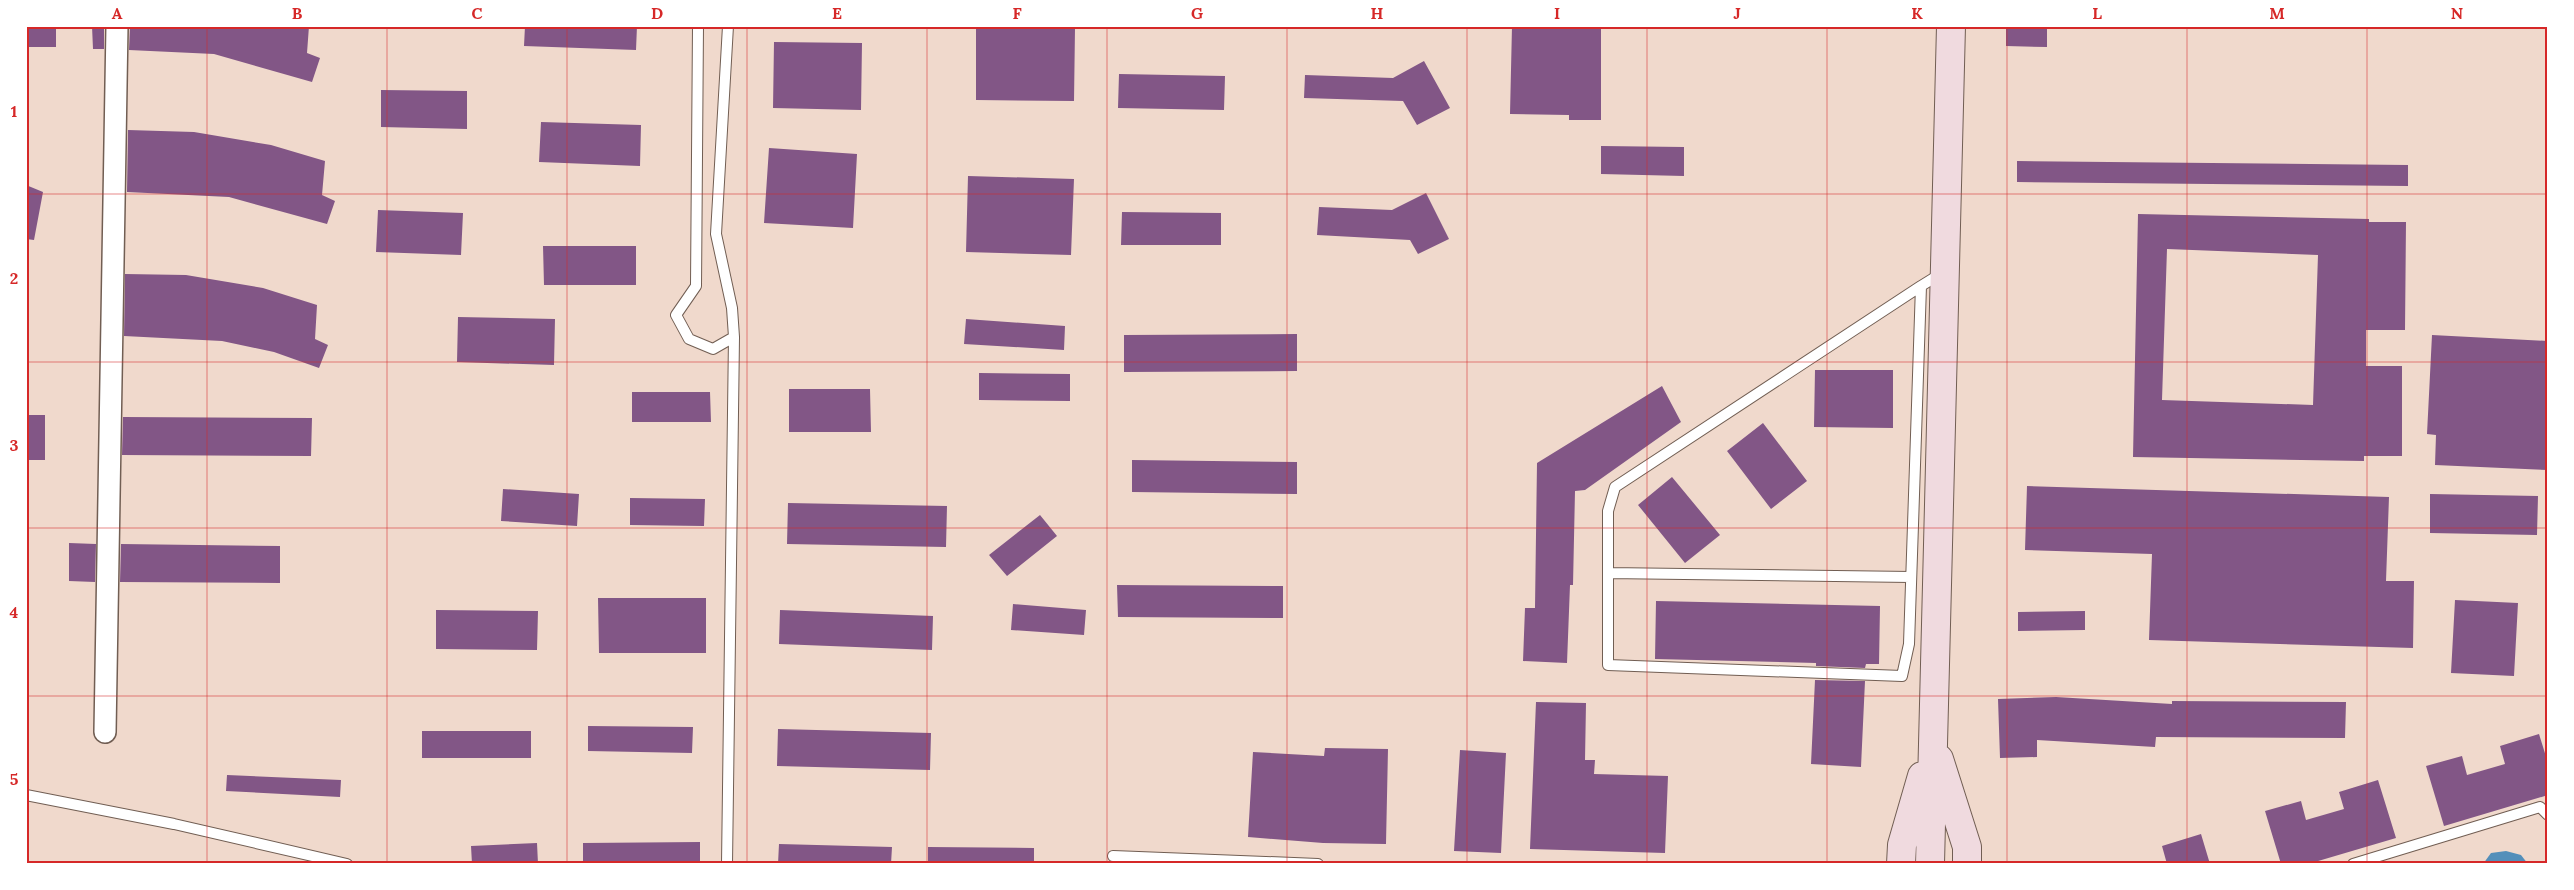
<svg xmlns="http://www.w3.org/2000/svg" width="2574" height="890" font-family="Lora,serif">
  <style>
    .water { fill: #538fba }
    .building { fill: #825686; fill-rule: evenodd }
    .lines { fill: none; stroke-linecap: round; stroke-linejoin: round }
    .lane-casing { stroke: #715e53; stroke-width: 12 }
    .street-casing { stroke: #715e53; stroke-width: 24 }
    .secondary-casing { stroke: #715e53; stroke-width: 30 }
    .lane { stroke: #fff; stroke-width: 10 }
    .street { stroke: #fff; stroke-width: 21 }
    .secondary { stroke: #f0dadf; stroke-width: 28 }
    .grid { fill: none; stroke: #d62828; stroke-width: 1; stroke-opacity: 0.55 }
    .neatline { fill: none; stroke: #d62828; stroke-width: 2 }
    .grid-label { font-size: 16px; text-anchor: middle; font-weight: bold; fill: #d62828 }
  </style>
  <rect width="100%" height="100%" fill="#f0d9cc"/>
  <path class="water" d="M2506,851L2521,855L2528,864H2483L2491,853Z"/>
  <path class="building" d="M26,26H56V47H26Z
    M92,26H104V49H93Z
    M130,26H309L307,53L320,58L312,82L214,54L129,50Z
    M525,26H637L636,50L524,46Z
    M1512,26H1601V120H1569V115L1510,114Z
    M2006,26H2047V47L2006,46Z
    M976,28H1075L1074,101L976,100Z
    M774,42L862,43L861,110L773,108Z
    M1424,61L1450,108L1417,125L1403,101L1304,98L1305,75L1393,78Z
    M1119,74L1225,76L1224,110L1118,108Z
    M381,90L467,91V129L381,127Z
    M541,122L641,125L640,166L539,162Z
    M128,130L194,132L271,145L325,161L322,195L335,201L327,224L229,197L127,192Z
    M1601,146L1684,147V176L1601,174Z
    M769,148L857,154L853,228L764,223Z
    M2017,161L2408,165V186L2017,182Z
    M968,176L1074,179L1071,255L966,252Z
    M26,185L43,192L34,240L26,239Z
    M1426,193L1449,239L1418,254L1410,240L1317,235L1319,207L1392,210Z
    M378,210L463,213L461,255L376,252Z
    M1122,212L1221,213V245H1121Z
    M2138,214L2369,219V222H2406L2405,330H2366V366H2402V456H2364V461L2133,457ZM2167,249L2318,255L2313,405L2162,400Z
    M543,246H636V285H544Z
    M125,274L186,275L263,288L317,305L315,339L328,345L319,368L274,352L222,341L124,336Z
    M458,317L555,319L554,365L457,362Z
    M966,319L1065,326L1064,350L964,344Z
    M1297,334V371L1124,372V335Z
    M2432,335L2548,341V470L2435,465L2436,435L2427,434Z
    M1815,370H1893V428L1814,427Z
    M979,373L1070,374V401L979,400Z
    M1662,386L1681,422L1585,490L1575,491L1573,585H1570L1567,663L1523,661L1525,608H1535L1537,463Z
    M789,389H870L871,432H789Z
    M632,392H710L711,422H632Z
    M26,415H45V460H26Z
    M123,417L312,418L311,456L122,455Z
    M1763,423L1807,481L1771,509L1727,451Z
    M1132,460L1297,462V494L1132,492Z
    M1672,477L1720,535L1685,563L1638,505Z
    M2027,486L2389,497L2386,581H2414L2413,648L2149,640L2152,554L2025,550Z
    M503,489L579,494L577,526L501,521Z
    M2430,494L2538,496L2537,535L2430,533Z
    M630,498L705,499L704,526L630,525Z
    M788,503L947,506L946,547L787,544Z
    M1040,515L1057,536L1007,576L989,555Z
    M69,543L96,544L95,582L69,581Z
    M121,544L280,546V583L120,582Z
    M1117,585L1283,586V618L1118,617Z
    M598,598H706V653H599Z
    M2455,600L2518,603L2514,676L2451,673Z
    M1656,601L1880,606L1879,664H1866L1865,668L1816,666V663L1655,659Z
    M1013,604L1086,610L1084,635L1011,630Z
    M436,610L538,611L537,650L436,649Z
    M780,610L933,616L932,650L779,644Z
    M2085,611V630L2018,631V612Z
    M1815,680L1865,681L1861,767L1811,764Z
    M2056,697L2172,704V701L2346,702L2345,738L2156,737L2155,747L2037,740V757L2000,758L1998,699Z
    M1536,702L1586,703L1585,760H1595L1594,774L1668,776L1665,853L1530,849Z
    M588,726L693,727L692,753L588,751Z
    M778,729L931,733L930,770L777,766Z
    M422,731H531V758H422Z
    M2539,734L2548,763V795L2444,826L2426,766L2462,756L2467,775L2505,764L2500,746Z
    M1325,748L1388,749L1386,844L1323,843L1248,837L1253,752L1324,756Z
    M1460,750L1506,753L1501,853L1454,851Z
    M227,775L341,780L340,797L226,791Z
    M2378,780L2396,838L2308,864H2281L2265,811L2301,801L2306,820L2344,809L2339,792Z
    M2201,834L2210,864H2167L2162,846Z
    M700,842V864H583V843Z
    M537,843L538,864H472L471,846Z
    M779,844L892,847L891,864H778Z
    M928,847L1034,848V864H928Z"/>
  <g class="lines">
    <g class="lane-casing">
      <path id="lane" d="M698,26L696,286L676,315L689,339L713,349L734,337L732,308L716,234L728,26
        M1921,286L1909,644L1902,676L1608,665V511L1615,487L1921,286L1942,273
        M1608,573L1911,577
        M26,795L174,824L347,864
        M1113,856L1318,864
        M727,864L734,337
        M2353,864L2540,807L2548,815"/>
    </g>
    <g class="street-casing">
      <path id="street" d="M105,732L117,26"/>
    </g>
    <g class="secondary-casing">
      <path id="secondary" d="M1939,759L1967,847V864
        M1901,864L1902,845L1922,776
        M1930,864L1951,26"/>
    </g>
    <use href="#lane" class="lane"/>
    <use href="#street" class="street"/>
    <use href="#secondary" class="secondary"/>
  </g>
  <path class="grid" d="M207,26V864M387,26V864M567,26V864M747,26V864M927,26V864M1107,26V864M1287,26V864M1467,26V864M1647,26V864M1827,26V864M2007,26V864M2187,26V864M2367,26V864M26,194H2548M26,362H2548M26,528H2548M26,696H2548"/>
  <rect width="2574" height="890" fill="none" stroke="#ffffff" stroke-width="55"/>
  <rect x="28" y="28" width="2518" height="834" class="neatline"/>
  <g class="grid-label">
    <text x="117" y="19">A</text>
    <text x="297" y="19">B</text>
    <text x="477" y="19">C</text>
    <text x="657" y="19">D</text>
    <text x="837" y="19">E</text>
    <text x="1017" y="19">F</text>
    <text x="1197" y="19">G</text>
    <text x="1377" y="19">H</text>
    <text x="1557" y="19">I</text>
    <text x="1737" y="19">J</text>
    <text x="1917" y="19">K</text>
    <text x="2097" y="19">L</text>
    <text x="2277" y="19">M</text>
    <text x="2457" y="19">N</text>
    <text x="14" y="117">1</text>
    <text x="14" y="284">2</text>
    <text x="14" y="451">3</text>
    <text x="14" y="618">4</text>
    <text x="14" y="785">5</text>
  </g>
</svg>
